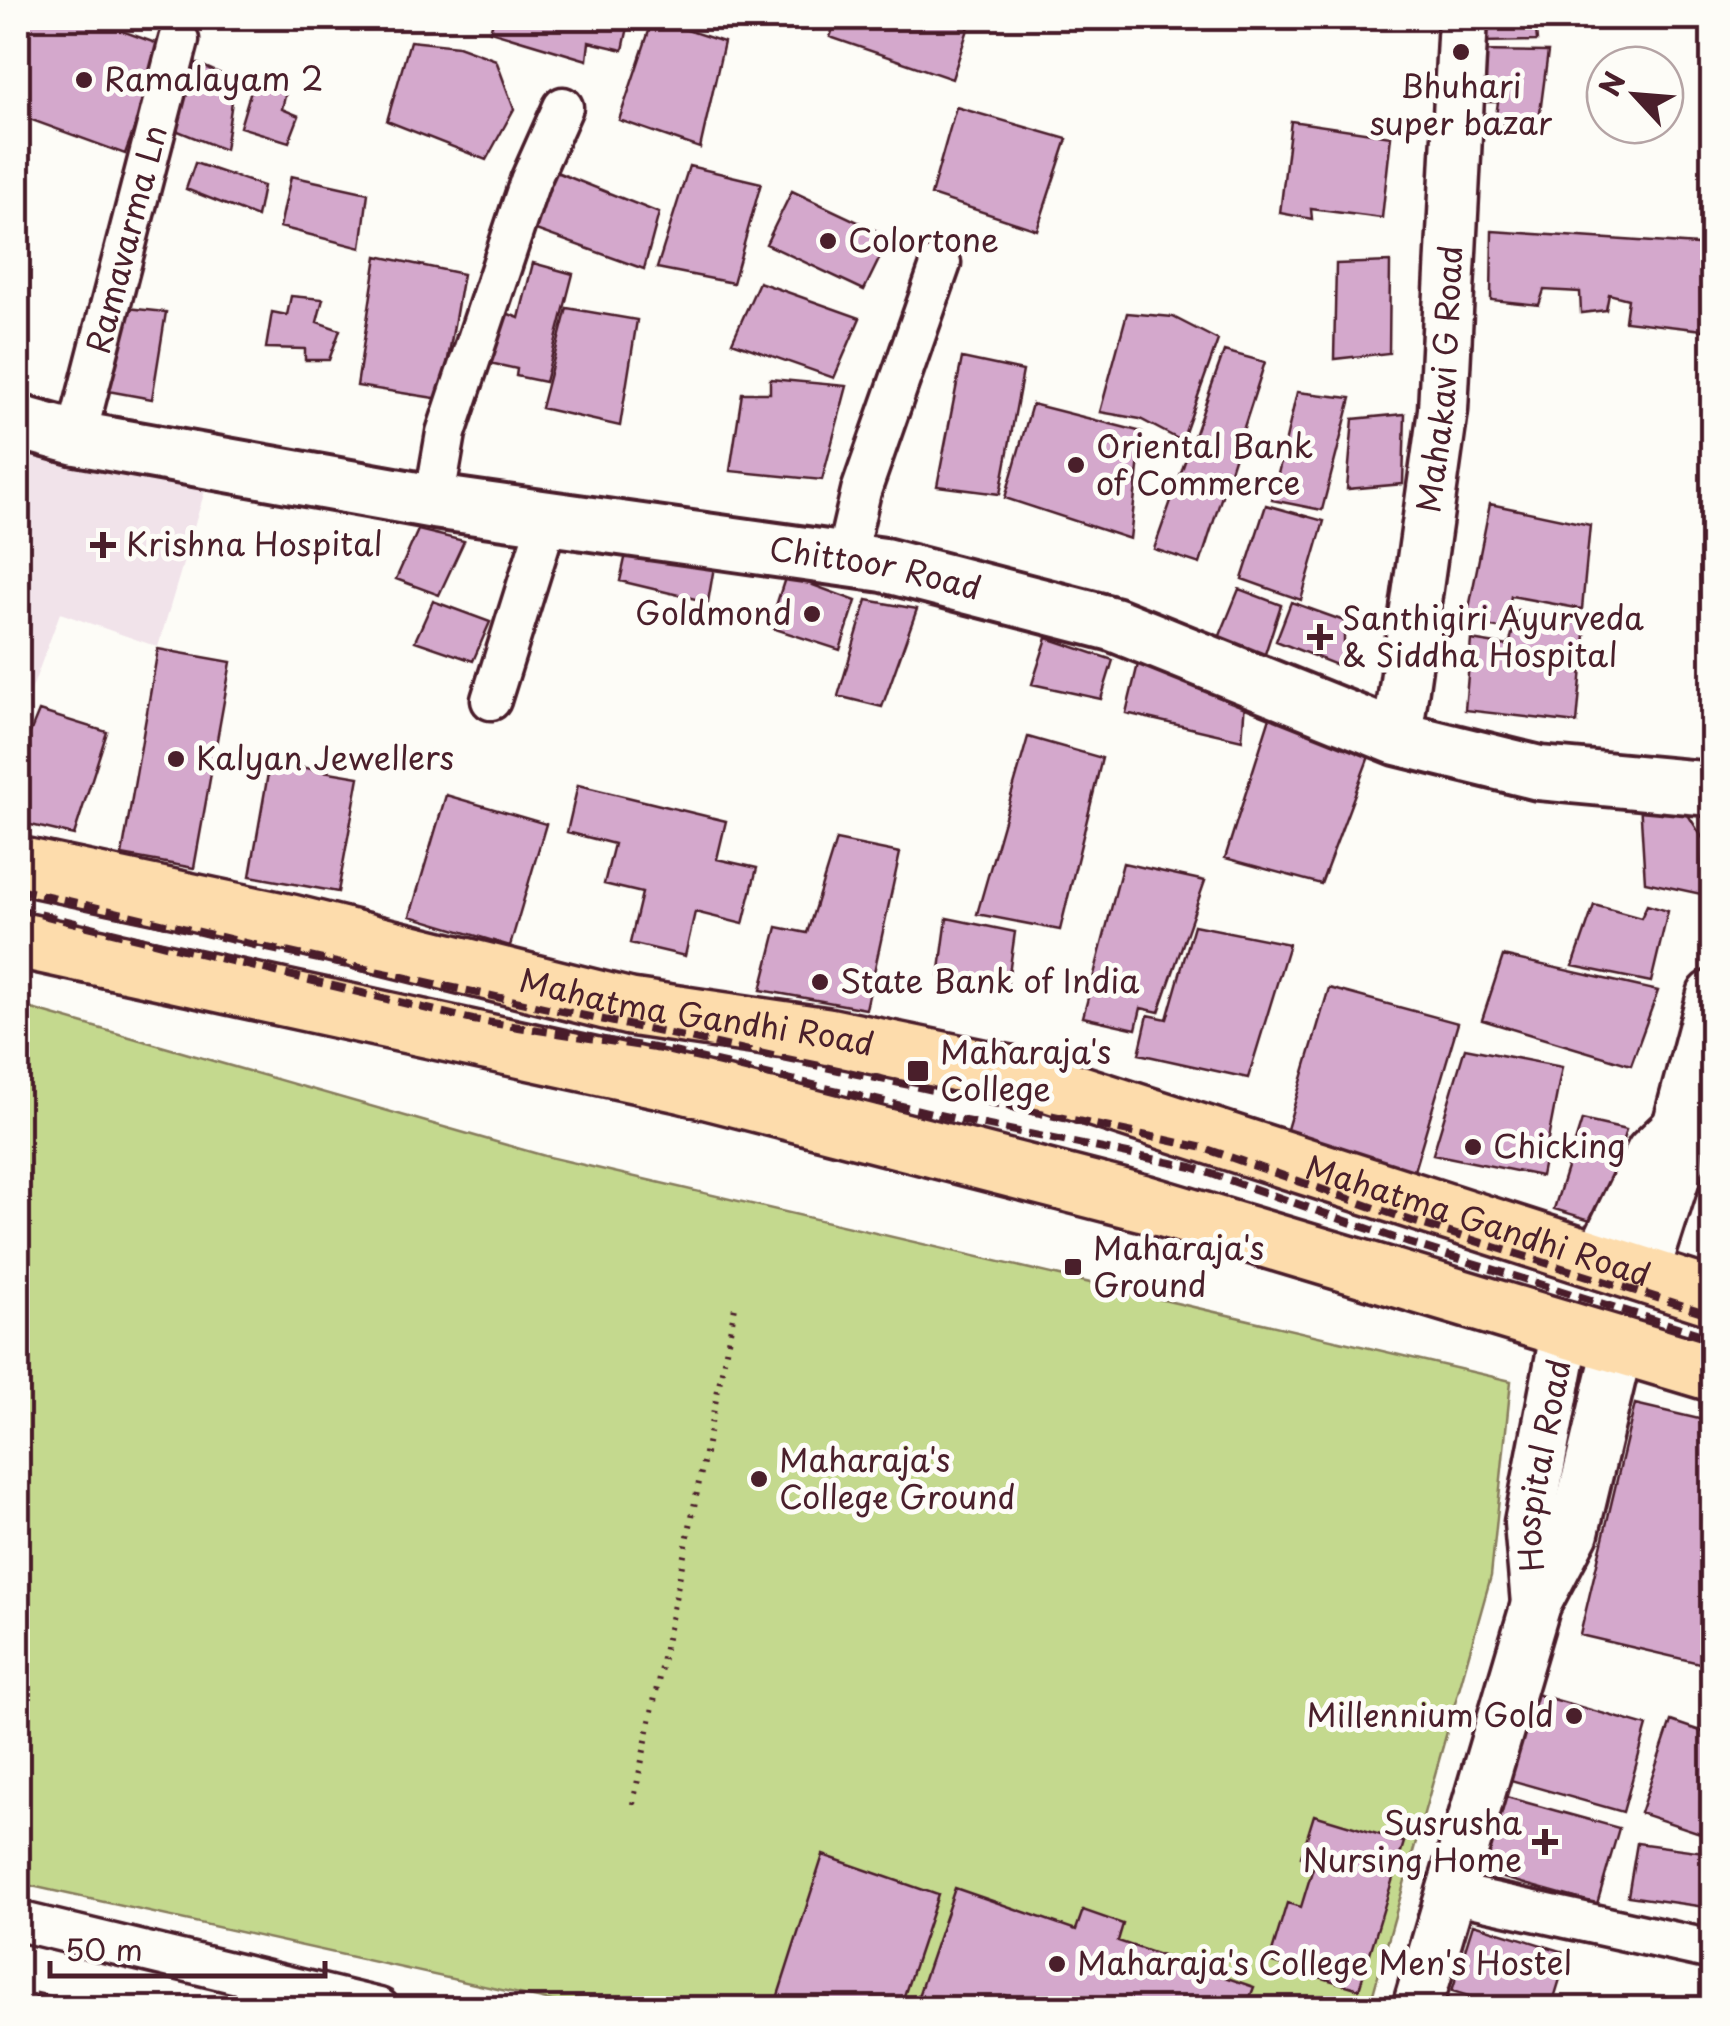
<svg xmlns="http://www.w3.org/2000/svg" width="1730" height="2026" font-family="'Playpen Sans',sans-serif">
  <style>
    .built { fill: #f1e3ea }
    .green { fill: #c4d98e; stroke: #877c5c; stroke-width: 2.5 }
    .building { fill: #d4a8cc; stroke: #4a1f2b; stroke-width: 2.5 }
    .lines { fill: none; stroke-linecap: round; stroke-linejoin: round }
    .minor-casing { stroke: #4a1f2b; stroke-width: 45 }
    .tertiary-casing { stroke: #4a1f2b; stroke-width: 55 }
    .secondary-casing { stroke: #4a1f2b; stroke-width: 60 }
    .primary-casing { stroke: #4a1f2b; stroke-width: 62 }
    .path { stroke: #4a1f2b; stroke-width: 6; stroke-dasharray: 2.5 8; stroke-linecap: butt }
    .minor { stroke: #fdfcf7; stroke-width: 38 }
    .tertiary { stroke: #fdfcf7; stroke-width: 48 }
    .secondary { stroke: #fdfcf7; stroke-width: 52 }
    .primary { stroke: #fddcac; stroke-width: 55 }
    .rail { stroke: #4a1f2b; stroke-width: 8; stroke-dasharray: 15 8; stroke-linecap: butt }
    .poi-dot { fill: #4a1f2b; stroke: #fdfcf7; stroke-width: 4 }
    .labels { text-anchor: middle; stroke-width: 10; stroke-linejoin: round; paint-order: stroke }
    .poi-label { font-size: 32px; fill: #4a1f2b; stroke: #fdfcf7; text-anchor: start }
    .street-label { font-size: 32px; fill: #4a1f2b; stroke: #fdfcf7 }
  </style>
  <rect width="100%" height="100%" fill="#fdfcf7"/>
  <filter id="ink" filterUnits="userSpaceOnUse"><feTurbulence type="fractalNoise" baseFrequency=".01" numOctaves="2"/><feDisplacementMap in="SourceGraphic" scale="20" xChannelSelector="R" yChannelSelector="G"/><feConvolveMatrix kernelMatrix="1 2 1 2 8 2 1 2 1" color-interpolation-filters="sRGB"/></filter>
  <g filter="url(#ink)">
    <path class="built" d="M18,437L209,477L158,647L60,613L21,718L18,717Z"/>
    <path class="green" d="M18,1005L545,1156L1511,1381L1491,1576L1369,2008H583L18,1883Z"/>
    <path class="building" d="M18,18H86L164,46L125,154L18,115Z
      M473,18H630L623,50L589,42L587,60L490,31L493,22Z
      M761,18H818L813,30L795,23L775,24Z
      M837,18H963L971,20L952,79L830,37Z
      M1482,18H1535L1537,41L1480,42Z
      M1591,18H1691V20L1591,26Z
      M653,19L724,42L700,148L619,120Z
      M410,41L458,46L496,60L514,109L486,160L387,121Z
      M1472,51L1548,52L1538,128L1495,123L1498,102H1469Z
      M182,57L235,80L225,150L163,125Z
      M254,80L286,92L282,109L299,116L289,142L240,127Z
      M956,107L1067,139L1037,230L931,195Z
      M1291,121L1391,136L1382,218L1311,209L1312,219L1280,213Z
      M195,163L263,186L257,217L186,189Z
      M689,166L761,183L733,283L657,268Z
      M544,167L659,213L644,269L522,225Z
      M291,176L368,193L361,248L280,227Z
      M792,191L890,237L864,290L766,244Z
      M1492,231L1712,246V331L1625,321L1628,299L1609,294L1606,310L1581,313L1580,292L1544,290L1539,305L1491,300Z
      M377,256L463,274L441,399L357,386Z
      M1390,262L1389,353L1334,359L1336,264Z
      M533,263L573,274L545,382L516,376L517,369L490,363L506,313L519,318Z
      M759,282L860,318L834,378L732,342Z
      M291,296L323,299L317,322L340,330L329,360H305V349L266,348L272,312L287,315Z
      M117,307L166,312L152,399L97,389Z
      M567,308L637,320L620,426L541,408Z
      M1127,313L1173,317L1218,340L1182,441L1140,419L1100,412Z
      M1224,351L1265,362L1200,564L1154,549Z
      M962,358L1023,371L1000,494L937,486Z
      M770,379L847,386L822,480L730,471L742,393H770Z
      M1297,392L1351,398L1322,510L1272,500Z
      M1032,404L1142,432L1130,539L1005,498Z
      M1405,414L1403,484L1347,489L1353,419Z
      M1490,504L1590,525L1582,609L1511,596L1504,629L1466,623Z
      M1266,505L1324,521L1301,600L1242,579Z
      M418,530L464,541L439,595L396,579Z
      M630,536L717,549L708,602L620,581Z
      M786,575L856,601L840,650L769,627Z
      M1239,589L1281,605L1264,657L1219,638Z
      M867,600L917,609L882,707L838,696Z
      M433,601L490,622L473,661L415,641Z
      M1291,602L1344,621V668L1276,641Z
      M1518,610L1586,623L1577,723L1465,710L1471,640L1509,646Z
      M1047,638L1113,660L1101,699L1032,684Z
      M158,649L231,662L194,868L122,855Z
      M1138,664L1245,701L1242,740L1126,713Z
      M39,711L107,732L74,835L18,822V739L27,740Z
      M1270,717L1371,751L1321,884L1225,858Z
      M1028,737L1102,758L1060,930L977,914Z
      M270,762L359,777L338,892L250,876Z
      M578,785L726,821L717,859L757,868L743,924L695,912L685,956L630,943L642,893L604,884L614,844L567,832Z
      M446,795L546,824L510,946L410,916Z
      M1640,801L1685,810L1704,840L1701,894L1645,882Z
      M836,840L900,853L866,1009L761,990L777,927L807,933Z
      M1123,863L1205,881L1159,1012L1141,1008L1136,1029L1083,1017Z
      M1594,905L1641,918L1647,905L1668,911L1651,982L1573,966Z
      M947,918L1015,932L1007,988L939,977Z
      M1194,925L1289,944L1248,1078L1139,1054L1148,1015L1167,1019Z
      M1503,956L1658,991L1631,1065L1482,1020Z
      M1329,988L1458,1023L1413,1174L1285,1136Z
      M1465,1048L1562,1067L1541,1176L1433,1154Z
      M1582,1120L1626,1130L1597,1222L1554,1209Z
      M1635,1404L1712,1422V1666L1580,1635Z
      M1532,1693L1647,1726L1623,1812L1507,1779Z
      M1671,1721L1712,1735V1837L1640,1813Z
      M1499,1795L1619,1828L1597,1904L1478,1871Z
      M1314,1815L1404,1842L1359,1989L1269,1962L1287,1903L1301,1907L1315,1861L1301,1857Z
      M1637,1843L1712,1853V1908L1628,1896Z
      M823,1855L938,1895L900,2008H774Z
      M955,1888L1076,1930L1083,1910L1123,1924L1118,1941L1254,1987L1246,2008H1045L1005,1995L1001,2008H914Z
      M1473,1924L1568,1953L1551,2008H1508L1452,1991Z
      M37,1993L102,2008H33Z"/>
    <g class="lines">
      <g class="minor-casing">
        <g id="minor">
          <path id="s1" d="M76,438L179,40"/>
          <path d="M434,502L446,433L530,181L563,107"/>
          <path d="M845,560L861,491L941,263"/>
          <path d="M491,700L548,518"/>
          <path d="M1452,1893L1712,1950"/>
          <path d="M18,1921L379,2008"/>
        </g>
      </g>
      <g class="tertiary-casing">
        <g id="tertiary">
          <path id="s2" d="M1397,738L1443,410L1463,18"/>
          <path d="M1599,1260L1651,1152L1677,1127"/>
          <path d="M1644,1274L1679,1165L1677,1127L1712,995"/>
          <path id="s3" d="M1536,1604L1529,1523L1566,1329"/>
          <path d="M1417,2008L1536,1604L1574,1532L1619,1344"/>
        </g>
      </g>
      <g class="secondary-casing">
        <g id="secondary">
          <path id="s4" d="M18,422L76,438L434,502L884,565L1113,624L1397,738L1539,773L1712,789"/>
        </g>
      </g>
      <g class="primary-casing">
        <g id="primary">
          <path id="s5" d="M18,865L291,923L630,1007L827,1036L1034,1079L1712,1297"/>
          <path d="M18,940L684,1085L1144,1203L1712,1373"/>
        </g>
      </g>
      <path class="path" d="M633,1804L736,1302"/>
      <use href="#minor" class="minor"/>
      <use href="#tertiary" class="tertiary"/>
      <use href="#secondary" class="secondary"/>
      <use href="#primary" class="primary"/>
      <path class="rail" d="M18,889L267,948L1204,1148L1415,1222L1712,1315
        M18,909L473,1020L661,1049L965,1121L1192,1167L1409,1243L1712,1338"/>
    </g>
  </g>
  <g class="poi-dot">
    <circle cx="1461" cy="52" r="10"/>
    <circle cx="84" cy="80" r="10"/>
    <circle cx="828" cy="241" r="10"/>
    <circle cx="1076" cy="465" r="10"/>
    <path d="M98 530h10v10h10v10h-10v10h-10v-10h-10v-10h10z"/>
    <circle cx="812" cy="614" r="10"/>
    <path d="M1315 622h10v10h10v10h-10v10h-10v-10h-10v-10h10z"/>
    <circle cx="176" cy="759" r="10"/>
    <circle cx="820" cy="982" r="10"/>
    <rect x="906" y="1059" width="24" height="24" rx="5"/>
    <circle cx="1473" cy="1147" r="10"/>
    <rect x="1063" y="1257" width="20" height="20" rx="5"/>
    <circle cx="759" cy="1479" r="10"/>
    <circle cx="1574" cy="1716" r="10"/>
    <path d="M1540 1827h10v10h10v10h-10v10h-10v-10h-10v-10h10z"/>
    <circle cx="1057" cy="1964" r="10"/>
  </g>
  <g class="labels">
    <g class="poi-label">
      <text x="104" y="91">Ramalayam 2</text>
      <text x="1461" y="98" text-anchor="middle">Bhuhari<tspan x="1461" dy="37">super bazar</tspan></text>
      <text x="848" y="252">Colortone</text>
      <text x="1096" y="458">Oriental Bank<tspan x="1096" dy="37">of Commerce</tspan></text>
      <text x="126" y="556">Krishna Hospital</text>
      <text x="792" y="625" text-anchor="end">Goldmond</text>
      <text x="1342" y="630">Santhigiri Ayurveda<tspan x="1342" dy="37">&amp; Siddha Hospital</tspan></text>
      <text x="196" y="770">Kalyan Jewellers</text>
      <text x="840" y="993">State Bank of India</text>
      <text x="940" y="1064">Maharaja's<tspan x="940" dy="37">College</tspan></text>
      <text x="1493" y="1158">Chicking</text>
      <text x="1093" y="1260">Maharaja's<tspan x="1093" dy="37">Ground</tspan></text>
      <text x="779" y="1472">Maharaja's<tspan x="779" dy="37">College Ground</tspan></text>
      <text x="1554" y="1727" text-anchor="end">Millennium Gold</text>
      <text x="1522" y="1835" text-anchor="end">Susrusha<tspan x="1522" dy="37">Nursing Home</tspan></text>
      <text x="1077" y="1975">Maharaja's College Men's Hostel</text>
    </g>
    <g class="street-label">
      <text dy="11" stroke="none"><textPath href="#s1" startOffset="205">Ramavarma Ln</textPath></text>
      <text dy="11" stroke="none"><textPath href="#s2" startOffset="362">Mahakavi G Road</textPath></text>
      <text dy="11" stroke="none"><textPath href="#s4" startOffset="870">Chittoor Road</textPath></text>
      <text dy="11" stroke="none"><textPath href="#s5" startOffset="695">Mahatma Gandhi Road</textPath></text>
      <text dy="11" stroke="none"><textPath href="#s5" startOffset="1505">Mahatma Gandhi Road</textPath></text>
      <text dy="11" stroke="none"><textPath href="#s3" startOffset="140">Hospital Road</textPath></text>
    </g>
  </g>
  <rect width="1730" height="2026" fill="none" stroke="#fdfcf7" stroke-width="60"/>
  <rect x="30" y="30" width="1670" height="1966" fill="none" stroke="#4a1f2b" stroke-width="4" filter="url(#ink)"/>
  <g transform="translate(1635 95) rotate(296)"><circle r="48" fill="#fdfcf7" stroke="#b5a4a5" stroke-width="2.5"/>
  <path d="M0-8L18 38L0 25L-18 38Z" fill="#4a1f2b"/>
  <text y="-15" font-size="28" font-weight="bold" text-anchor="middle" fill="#4a1f2b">N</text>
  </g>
  <path d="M50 1961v15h275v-15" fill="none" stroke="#4a1f2b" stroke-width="5"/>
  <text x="65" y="1961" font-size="30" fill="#4a1f2b" stroke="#fdfcf7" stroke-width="8" paint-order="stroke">50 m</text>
</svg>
